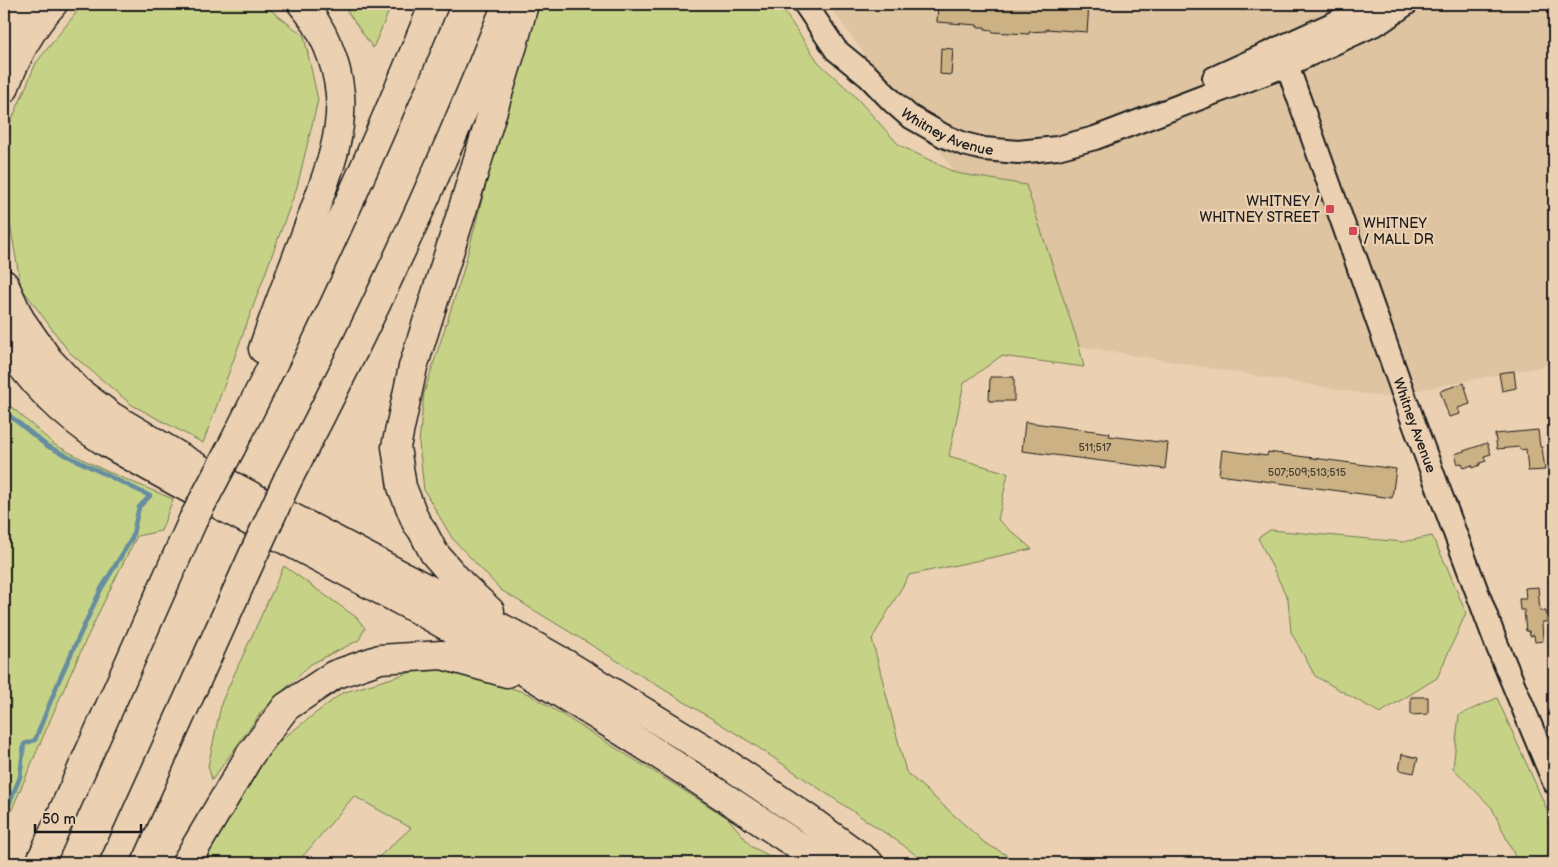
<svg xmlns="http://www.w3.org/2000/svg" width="1558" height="867" font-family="'Balsamiq Sans',sans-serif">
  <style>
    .built { fill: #dec4a1 }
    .green { fill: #c6d386; stroke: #717851 }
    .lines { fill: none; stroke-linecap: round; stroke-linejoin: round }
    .stream { stroke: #668da1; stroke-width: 4.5 }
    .building { fill: #ccb184; stroke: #1c1c1c }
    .secondary-casing { stroke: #1c1c1c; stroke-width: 26 }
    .highway-casing { stroke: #1c1c1c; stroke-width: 31 }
    .secondary { stroke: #ebd1b2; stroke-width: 22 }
    .highway { stroke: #ebd1b2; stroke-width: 28 }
    .highway-bridge-casing { stroke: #1c1c1c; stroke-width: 31; stroke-linecap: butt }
    .highway-bridge { stroke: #ebd1b2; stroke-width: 28 }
    .poi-dot { fill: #d1495b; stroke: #ebd1b2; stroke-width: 2 }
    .labels { text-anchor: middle; stroke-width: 4.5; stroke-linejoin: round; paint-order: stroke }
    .number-label { font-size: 11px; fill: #484136 }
    .street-label { font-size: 14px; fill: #1c1c1c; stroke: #ebd1b2 }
    .poi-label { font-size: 14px; fill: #1c1c1c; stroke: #ebd1b2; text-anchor: end }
  </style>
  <rect width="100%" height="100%" fill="#ebd1b2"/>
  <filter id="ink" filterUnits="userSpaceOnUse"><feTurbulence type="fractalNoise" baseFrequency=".02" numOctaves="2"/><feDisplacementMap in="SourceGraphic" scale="10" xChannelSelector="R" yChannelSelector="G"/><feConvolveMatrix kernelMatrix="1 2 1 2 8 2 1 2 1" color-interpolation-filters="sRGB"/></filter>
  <g filter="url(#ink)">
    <path class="built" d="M828,4H1554V364L1383,397L1079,346L1026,185L956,173L901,97L879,75Z"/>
    <path class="green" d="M86,4H263L304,36L318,100L297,187L203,443L132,405L69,352L21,287L5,195L10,124L36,63L80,8Z
      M342,4H392L373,48Z
      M540,4H779L819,63L853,94L899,145L956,173L1026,185L1079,346L1084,367L1001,356L964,383L949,456L1008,473L998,520L1032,549L909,575L872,639L906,772L985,843L1021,863H926L903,845L750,742L501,590L452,538L424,490L419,443L424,393L462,275L516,71Z
      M4,398L8,404L55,445L106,471L173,499L161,531L137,536C87,631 46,730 4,828Z
      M1270,530L1403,542L1432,536L1447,567L1466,613L1437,678L1380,713L1315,676L1291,632L1288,599L1258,538Z
      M284,566L356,617L365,628L359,640L311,664L262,711L212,780L208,766L222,701Z
      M456,669L529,694L728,818L752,847L784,863H372L411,828L354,796L297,863H203L273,746L342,693L412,672Z
      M1497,698L1554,825V863H1518L1492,808L1453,768L1459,715Z"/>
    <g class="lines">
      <path class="stream" d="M4,411L47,446L150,496L139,507L132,538L101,589L60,678L35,740L24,744L20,777L4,816"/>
    </g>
    <path class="building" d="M938,4H1089L1087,32L1046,29V31L1029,32V34L992,32V30L985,29V27H977V25L937,22Z
      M941,48L953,49L951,75L940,74Z
      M1514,371L1516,388L1502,391L1499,373Z
      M990,377H1014V401H989Z
      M1464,383L1470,404L1458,408L1460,414L1449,417L1440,391Z
      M1025,422L1110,433L1109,436L1168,443L1165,469L1022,451Z
      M1538,430L1540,447H1542L1545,470L1528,471L1526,449L1520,450L1519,447L1497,449L1495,434Z
      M1487,443L1491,454L1484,456L1486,461L1480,463V465L1473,468L1472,465L1464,468L1462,463L1458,464L1455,454Z
      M1222,450L1267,456L1268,452L1396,469L1392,498L1219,475Z
      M1538,587L1540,611H1546L1547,622H1542L1543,641L1535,642L1534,635L1530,636L1529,631H1526L1524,610H1520L1519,599H1526L1525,588Z
      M1411,697H1428V714L1411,715Z
      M1402,754L1418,758L1414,773L1399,770Z"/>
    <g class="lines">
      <g class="secondary-casing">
        <g id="secondary">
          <path id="s1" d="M805,4L836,50L869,77L892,101L909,116L944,136L964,144L984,149L1018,152L1057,148L1095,138L1287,65L1382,21L1406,4"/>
          <path id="s2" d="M1279,48L1287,65L1413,421L1497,645L1554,782"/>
          <path d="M1214,78L1376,4"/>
        </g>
      </g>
      <g class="highway-casing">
        <path id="highway" d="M4,28L20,4
          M4,89C15,59 31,27 53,4
          M4,284L20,319L48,359L79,392L111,416L202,470L515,635L566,664L711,753L807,818L869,863
          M4,339C28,381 64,415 104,441C210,503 321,557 429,616C564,692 695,776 823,863
          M263,349C279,301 299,254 316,206C329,170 343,133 340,94C337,62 323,28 302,4
          M231,448C305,303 373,154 434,4
          M288,479C370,324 443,166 507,4
          M490,611L461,584L434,553L422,530L416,522L402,487L396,447L413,367L463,208L513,45L524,4
          M40,863L193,520
          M114,863L255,551
          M186,863L250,755L286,707L334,675L380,659L442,655L507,673"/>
      </g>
      <use href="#secondary" class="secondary"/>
      <use href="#highway" class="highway"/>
      <g class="highway-bridge-casing">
        <path id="highway-bridge" d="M193,520L231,448
          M255,551L288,479"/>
      </g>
      <use href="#highway-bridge" class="highway-bridge"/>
    </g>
  </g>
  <g class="poi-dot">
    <rect x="1325" y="204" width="10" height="10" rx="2.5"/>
    <rect x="1348" y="226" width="10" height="10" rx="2.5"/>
  </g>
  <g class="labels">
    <g class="number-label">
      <text x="1095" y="451">511;517</text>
      <text x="1307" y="476">507;509;513;515</text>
    </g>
    <g class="street-label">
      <text dy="5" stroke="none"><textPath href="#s1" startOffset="196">Whitney Avenue</textPath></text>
      <text dy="5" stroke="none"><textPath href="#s2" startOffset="401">Whitney Avenue</textPath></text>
    </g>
    <g class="poi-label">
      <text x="1320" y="206">WHITNEY /<tspan x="1320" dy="16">WHITNEY STREET</tspan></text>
      <text x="1363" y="228" text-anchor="start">WHITNEY<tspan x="1363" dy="16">/ MALL DR</tspan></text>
    </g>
  </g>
  <rect width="1558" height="867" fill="none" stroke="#ebd1b2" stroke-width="20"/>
  <rect x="10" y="10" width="1538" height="847" fill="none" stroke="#1c1c1c" stroke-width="2" filter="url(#ink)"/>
  <path d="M35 824v8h106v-8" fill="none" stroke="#1c1c1c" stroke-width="2.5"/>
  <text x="42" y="824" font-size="15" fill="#1c1c1c" stroke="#ebd1b2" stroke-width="4" paint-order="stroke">50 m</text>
</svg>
